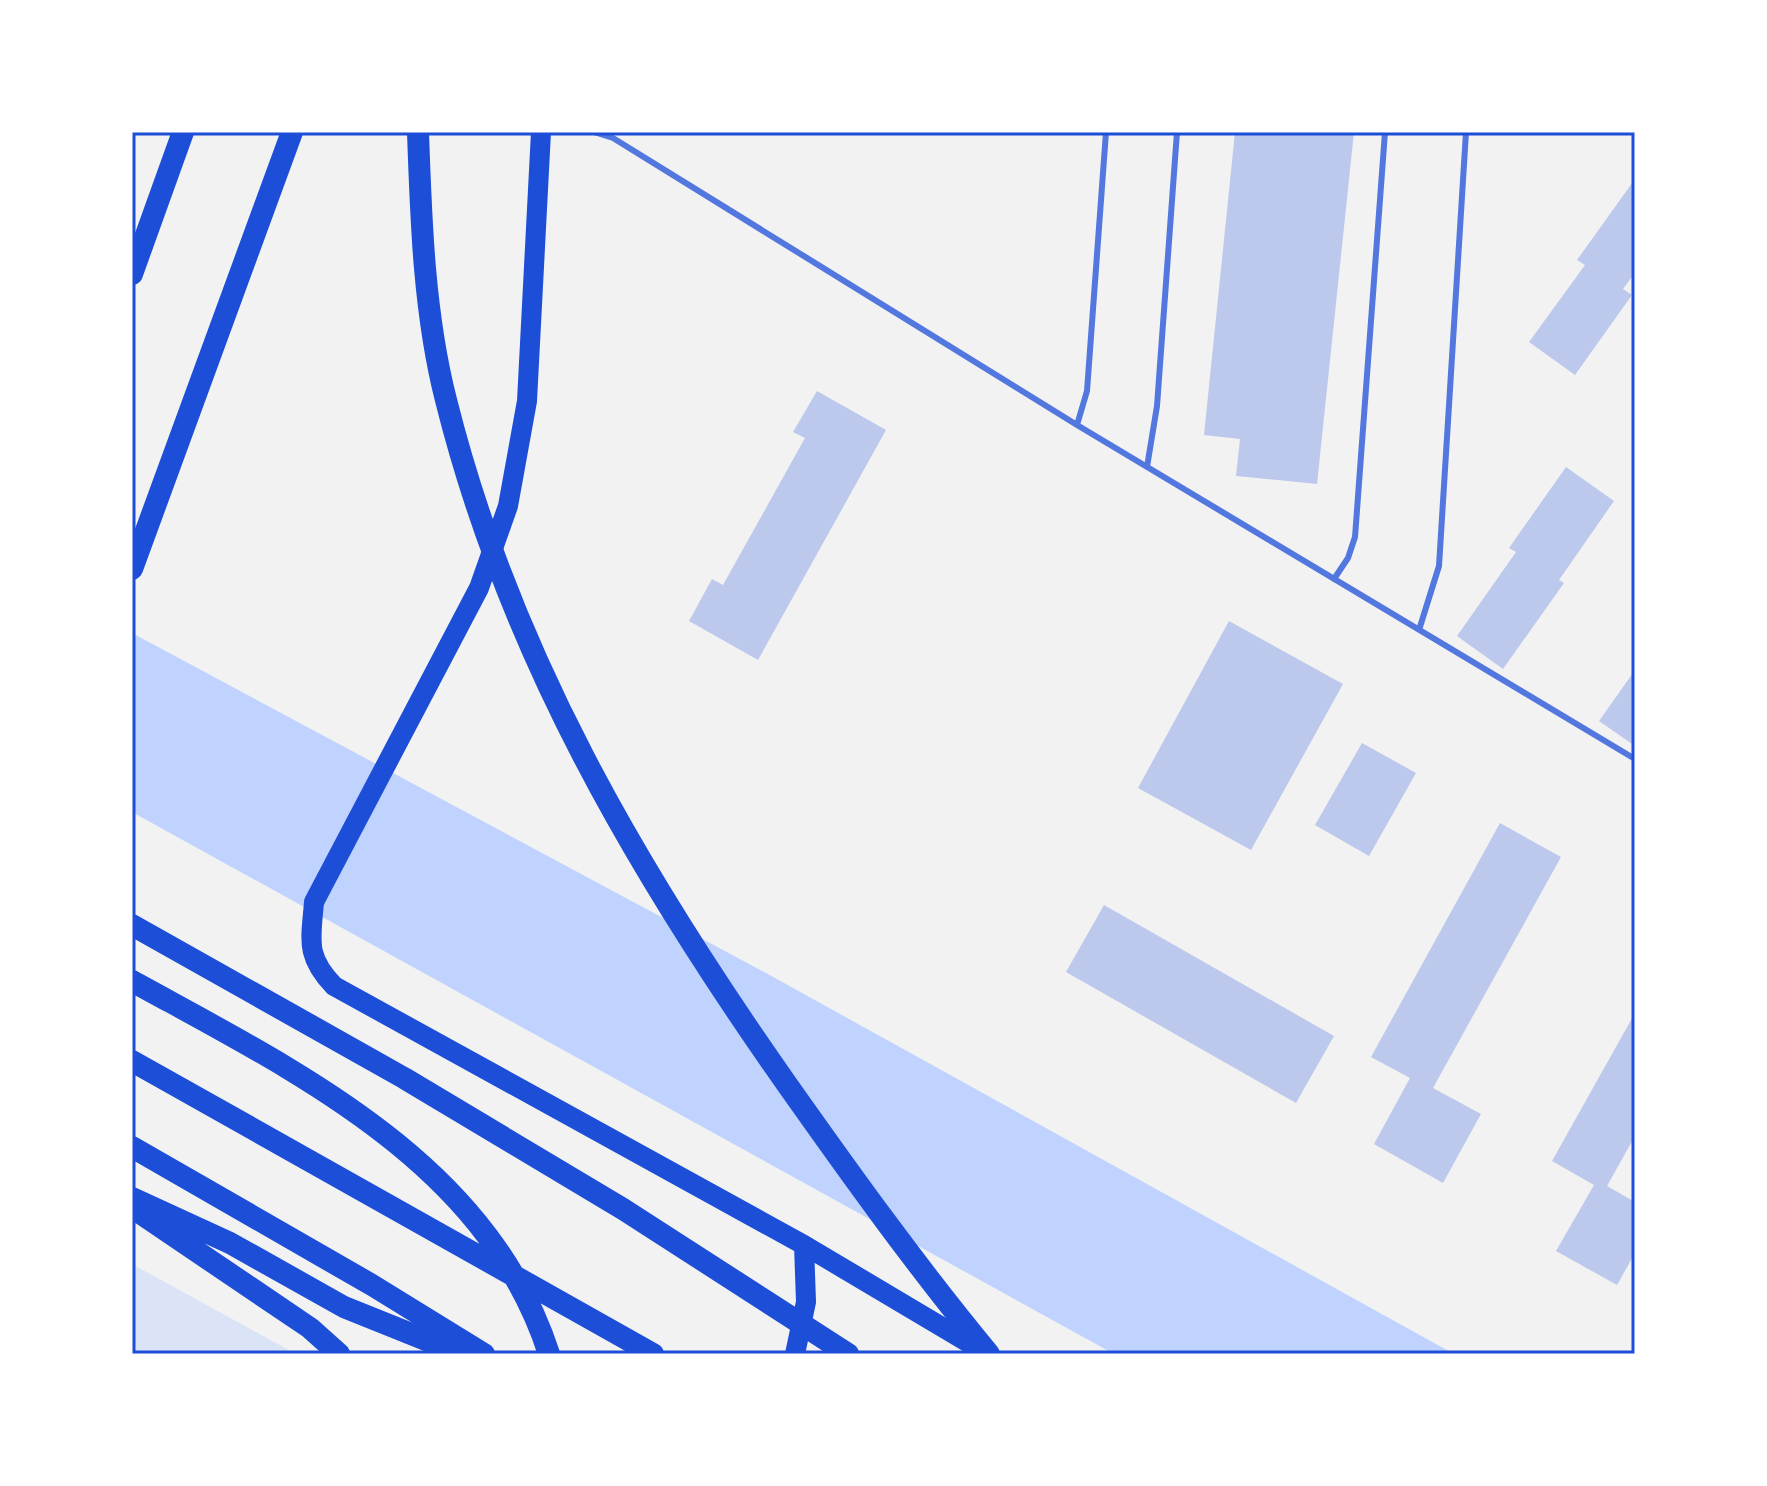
<svg xmlns="http://www.w3.org/2000/svg" width="1767" height="1486" font-family="Lato,sans-serif">
  <style>
    .green { fill: #dbe4f7 }
    .water { fill: #bfd3fe }
    .building { fill: #bdc9ec }
    .lines { fill: none; stroke-linecap: round; stroke-linejoin: round }
    .service { stroke: #5277de; stroke-width: 6 }
    .primary { stroke: #1d4ed8; stroke-width: 20 }
    .trunk { stroke: #1d4ed8; stroke-width: 22 }
    .neatline { fill: none; stroke: #1d4ed8; stroke-width: 3 }
  </style>
  <rect width="100%" height="100%" fill="#f2f2f2"/>
  <path class="green" d="M132,1264L296,1354H132Z"/>
  <path class="water" d="M132,633L766,973L1454,1354H1114L132,812Z"/>
  <path class="building" d="M1235,132H1354L1317,484L1236,476L1240,439L1204,435Z
    M1635,179V273L1623,289L1632,295L1575,375L1529,342L1585,265L1577,260Z
    M817,391L886,430L758,660L689,621L712,579L723,585L805,438L793,432Z
    M1566,467L1614,501L1559,580L1564,583L1503,669L1457,636L1516,552L1509,548Z
    M1229,621L1343,684L1251,850L1138,788Z
    M1635,670V746L1599,721Z
    M1362,743L1416,773L1369,856L1315,825Z
    M1500,823L1561,857L1433,1088L1481,1114L1443,1183L1374,1144L1410,1078L1371,1057Z
    M1104,905L1334,1036L1296,1103L1066,972Z
    M1635,1013V1136L1607,1186L1635,1202V1253L1617,1285L1556,1251L1594,1185L1552,1161Z"/>
  <g class="lines">
    <path class="service" d="M594,132L613,138L1077,425L1635,759
      M1077,425L1087,391L1106,132
      M1147,467L1157,406L1177,132
      M1334,579L1348,558L1355,537L1385,132
      M1419,630L1439,566L1466,132"/>
    <path class="primary" d="M541,132L527,401L508,506L479,588L314,902C311,940 305,956 334,986L804,1245L984,1352
      M795,1354L806,1302L804,1245"/>
    <path class="trunk" d="M418,132C421,220 424,314 446,400C509,653 637,871 786,1083C851,1175 917,1267 989,1354
      M132,274L183,132
      M132,569L292,132
      M132,925L404,1078L623,1209L848,1354
      M132,981C297,1072 487,1162 549,1354
      M132,1061L653,1354
      M132,1147L372,1285L484,1354
      M132,1198L230,1243L344,1307L461,1354
      M140,1213L310,1328L339,1354"/>
  </g>
  <rect width="1767" height="1486" fill="none" stroke="#ffffff" stroke-width="268"/>
  <rect x="134" y="134" width="1499" height="1218" class="neatline"/>
</svg>
